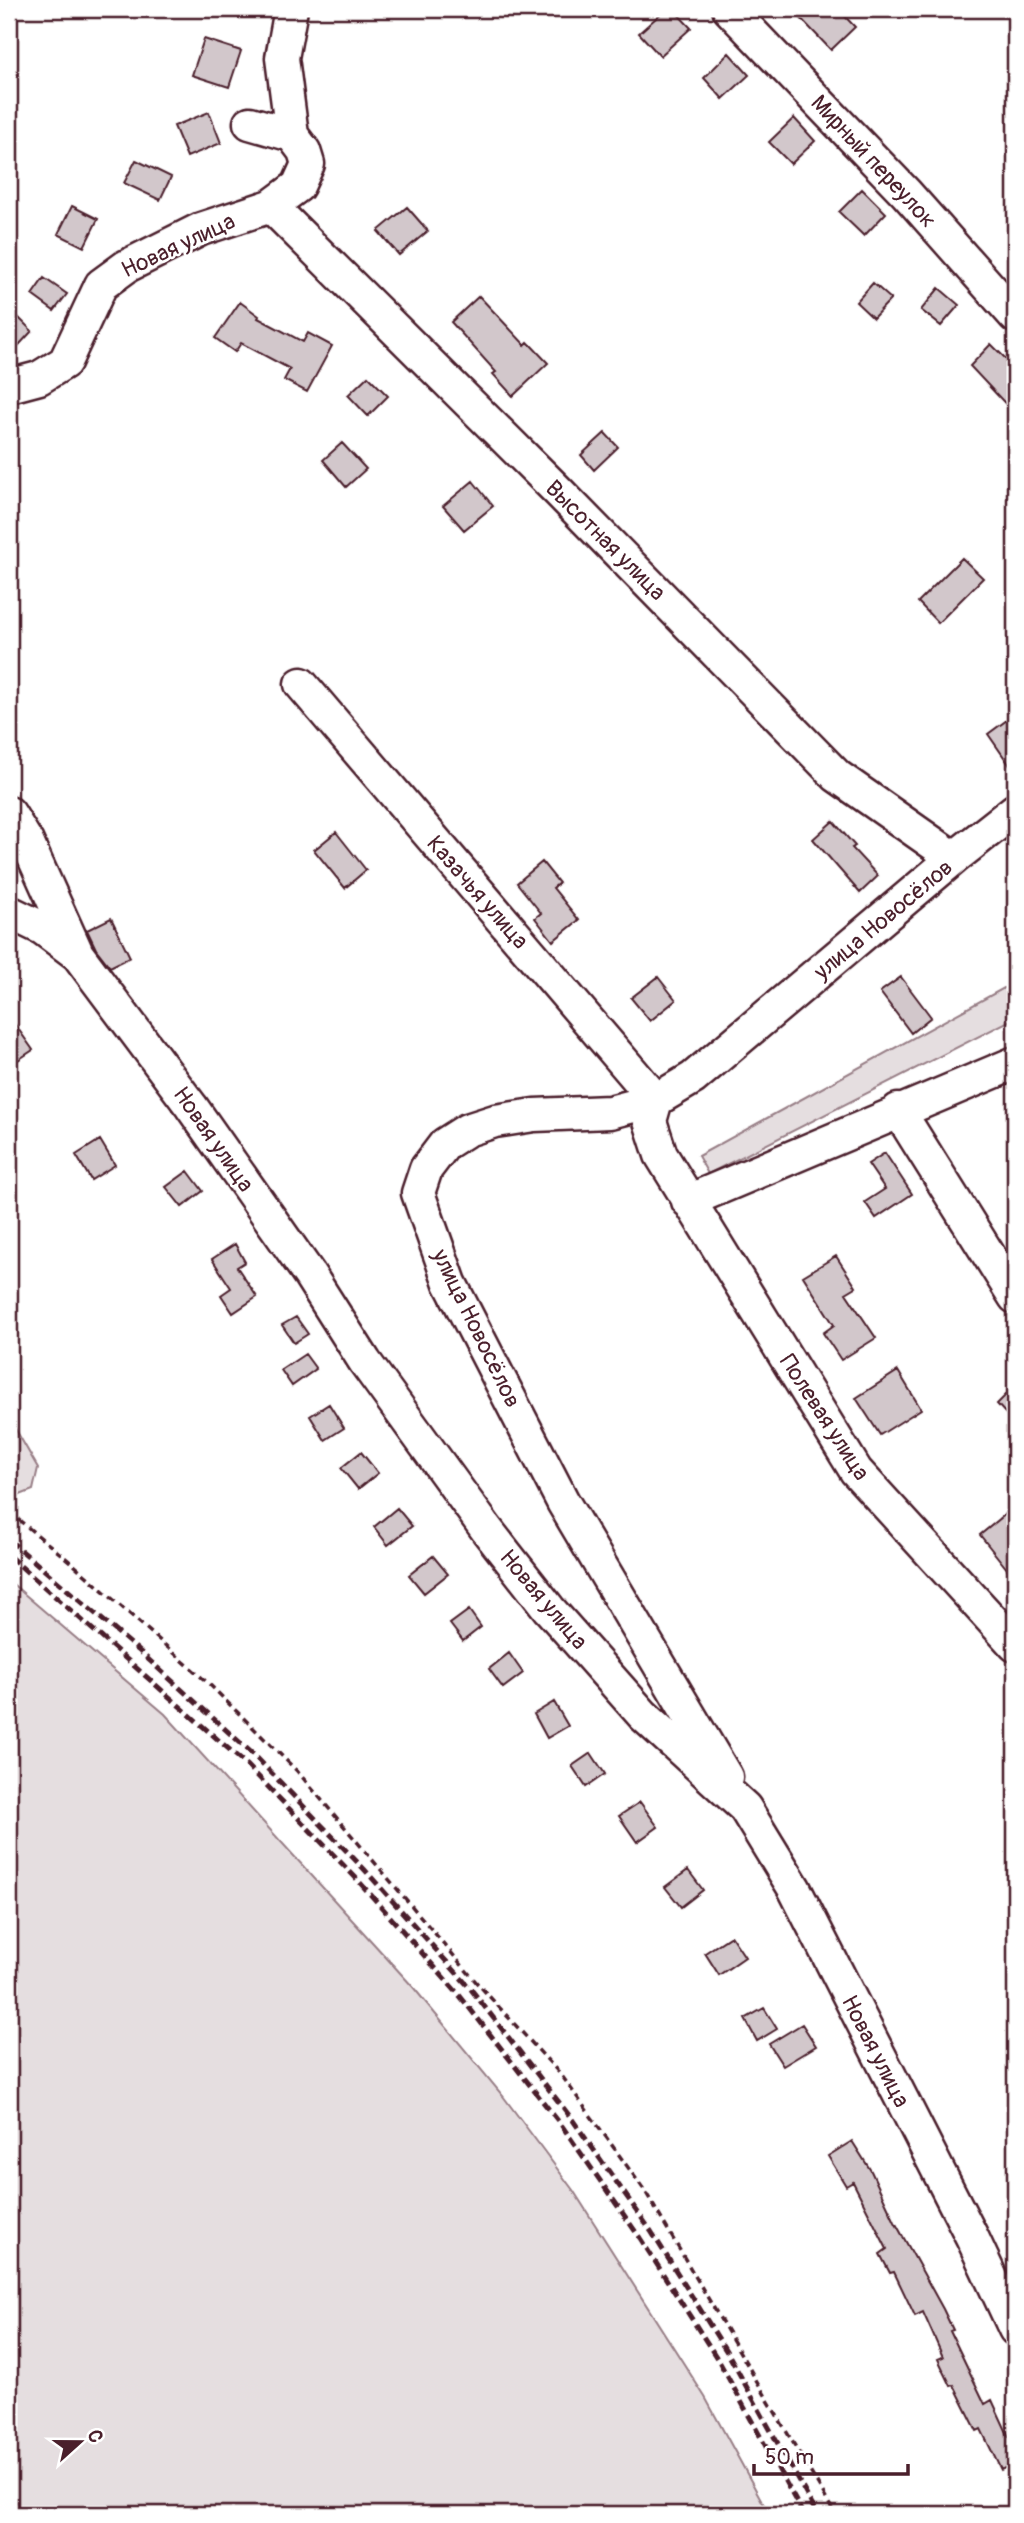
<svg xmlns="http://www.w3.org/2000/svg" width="1024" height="2523" font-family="Pangolin,sans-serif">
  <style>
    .green { fill: #e5dee0; stroke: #987e86; stroke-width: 2 }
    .building { fill: #d2c7cb; stroke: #4a1f2b; stroke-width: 2 }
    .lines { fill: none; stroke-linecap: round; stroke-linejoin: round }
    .minor-casing { stroke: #4a1f2b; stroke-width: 37 }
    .path { stroke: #4a1f2b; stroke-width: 3.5; stroke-dasharray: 7 5; stroke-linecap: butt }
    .minor { stroke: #fff; stroke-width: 32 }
    .rail { stroke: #4a1f2b; stroke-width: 5; stroke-dasharray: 10 5; stroke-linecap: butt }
    .labels { text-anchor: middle; stroke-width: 5; stroke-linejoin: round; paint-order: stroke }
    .street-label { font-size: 23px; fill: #4a1f2b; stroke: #fff }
  </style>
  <rect width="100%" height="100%" fill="#fff"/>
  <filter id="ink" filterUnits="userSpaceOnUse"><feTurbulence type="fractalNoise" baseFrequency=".0143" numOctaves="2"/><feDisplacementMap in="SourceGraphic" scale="14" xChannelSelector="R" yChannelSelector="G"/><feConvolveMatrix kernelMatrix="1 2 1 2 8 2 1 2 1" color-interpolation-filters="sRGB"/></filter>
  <g filter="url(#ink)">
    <path class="green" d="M1015,982V1018L708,1174L698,1156Z
      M9,1418L38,1468L33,1490L12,1498L9,1495Z
      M9,1581L165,1714L413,1987L503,2096L573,2190L705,2397L769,2514H9Z"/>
    <path class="building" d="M666,9H673L691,28L660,56L639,33Z
      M792,9H838L855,27L831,50Z
      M204,39L241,51L229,87L192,75Z
      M729,53L749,75L723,99L704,78Z
      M209,112L221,143L187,157L174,126Z
      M794,118L815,141L791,164L769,142Z
      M136,160L171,177L160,200L124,183Z
      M862,189L886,213L864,236L839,212Z
      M72,206L98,219L84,247L58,234Z
      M407,207L428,231L399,255L378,231Z
      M44,278L67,294L54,311L32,295Z
      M873,283L891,299L873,318L856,302Z
      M939,288L959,305L941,326L921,310Z
      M479,296L525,345L528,342L548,363L513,396L493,374L496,372L451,322Z
      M240,302L259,316L258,318L303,342L308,333L332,346L307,392L284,380L290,369L241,343L235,352L215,338Z
      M9,308L32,331L19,345L9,335Z
      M991,344L1015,368V414L970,366Z
      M368,376L388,396L368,416L348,395Z
      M605,433L618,447L594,470L581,455Z
      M342,443L366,469L346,487L323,460Z
      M473,481L493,506L464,530L443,506Z
      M962,558L983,578L938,623L918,602Z
      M1007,720L1015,732V773L988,734Z
      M833,821L855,846L852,848L878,876L860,893L813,839Z
      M336,832L366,870L345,888L314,850Z
      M542,862L559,883L553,888L579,920L553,941L535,918L541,913L517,883Z
      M111,918L130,957L110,967L96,949L87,930Z
      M658,977L676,1000L650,1021L631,998Z
      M901,977L931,1017L911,1033L880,992Z
      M9,1016L33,1050L9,1066Z
      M100,1140L115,1165L91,1180L76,1155Z
      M885,1153L912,1194L876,1218L865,1202L885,1189L868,1164Z
      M188,1171L203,1191L182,1207L166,1187Z
      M235,1244L245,1262L237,1267L257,1297L233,1313L221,1295L231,1288L212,1259Z
      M836,1256L856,1287L846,1293L876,1338L841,1360L823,1333L834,1325L803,1276Z
      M296,1317L308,1334L294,1343L282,1325Z
      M305,1354L316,1369L292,1386L281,1370Z
      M898,1371L921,1409L880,1435L856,1398Z
      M1015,1386V1424L997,1404Z
      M329,1404L344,1428L325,1440L310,1416Z
      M361,1452L378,1473L358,1489L341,1468Z
      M397,1508L412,1526L388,1545L374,1527Z
      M1007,1513L1015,1523V1579L980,1535Z
      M433,1556L448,1574L424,1593L409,1575Z
      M469,1610L481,1627L463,1641L450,1624Z
      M509,1653L523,1673L503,1688L489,1669Z
      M554,1702L568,1726L547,1738L534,1714Z
      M591,1753L605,1774L586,1787L572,1766Z
      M640,1802L658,1827L637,1842L619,1816Z
      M688,1870L703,1890L681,1907L665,1887Z
      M731,1936L745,1957L719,1975L705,1953Z
      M764,2008L777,2029L757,2041L745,2019Z
      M802,2024L816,2046L783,2066L769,2044Z
      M852,2141L871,2171L895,2222L943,2309L953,2330L950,2331L985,2404L992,2400L1009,2437L1015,2434V2463L1001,2470L981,2429L977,2431L954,2385L951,2386L938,2359L943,2357L923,2312L915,2316L894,2272L890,2273L880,2254L887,2249L853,2182L846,2186L828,2156Z"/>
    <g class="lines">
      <g class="minor-casing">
        <path id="minor" d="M291,9L282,58L292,135
          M729,9L906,193L1015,316
          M271,206L556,489L837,776L954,858
          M9,386L39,378L65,362L101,285L127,266L201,229L271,206L298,186L308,164L304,151L292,135L250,123
          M301,684L656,1100L650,1121L661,1155L856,1471L1015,1645
          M9,813L27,842L76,951
          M9,912L42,928L78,955L191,1106L309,1274L365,1362L487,1530L549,1609L643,1715L745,1808L794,1888L972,2237L1015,2329
          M898,1110L1015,1297
          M688,1201L1015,1063
          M726,1777L563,1502L450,1283L418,1193L426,1169L445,1144L467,1130L495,1121L534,1115L610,1112L656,1100L693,1078L954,858L1015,810"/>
      </g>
      <path class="path" d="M9,1512L73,1564L208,1683L297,1771L477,1983L562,2076L645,2191L835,2514"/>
      <use href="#minor" class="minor"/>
      <path class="rail" d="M9,1540L138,1650L256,1757L364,1869L470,1988L572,2119L651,2231L730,2357L817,2514
        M9,1556L248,1766L355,1877L460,1996L562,2126L640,2238L720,2363L803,2514"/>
    </g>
  </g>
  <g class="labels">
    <g class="street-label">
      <text transform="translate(874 161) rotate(47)" y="8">Мирный переулок</text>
      <text transform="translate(178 245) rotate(-25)" y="8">Новая улица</text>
      <text transform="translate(606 540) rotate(45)" y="8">Высотная улица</text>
      <text transform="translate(478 892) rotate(49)" y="8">Казачья улица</text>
      <text transform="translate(883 919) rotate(-40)" y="8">улица Новосёлов</text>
      <text transform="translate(214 1139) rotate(55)" y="8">Новая улица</text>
      <text transform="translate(477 1328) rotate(64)" y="8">улица Новосёлов</text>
      <text transform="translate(825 1417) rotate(57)" y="8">Полевая улица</text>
      <text transform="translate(544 1599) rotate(50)" y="8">Новая улица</text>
      <text transform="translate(876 2051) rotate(63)" y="8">Новая улица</text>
    </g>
  </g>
  <rect width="1024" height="2523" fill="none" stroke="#fff" stroke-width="35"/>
  <rect x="18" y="18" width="989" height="2488" fill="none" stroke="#4a1f2b" stroke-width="2.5" filter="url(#ink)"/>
  <g transform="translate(80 2442) rotate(69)" stroke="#ffffff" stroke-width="5" paint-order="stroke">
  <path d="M0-5L12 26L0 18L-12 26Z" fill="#4a1f2b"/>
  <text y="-10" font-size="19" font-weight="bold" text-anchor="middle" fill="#4a1f2b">С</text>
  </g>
  <path d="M754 2464v10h154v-10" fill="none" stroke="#4a1f2b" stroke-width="3.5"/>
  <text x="765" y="2464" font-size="21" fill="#4a1f2b" stroke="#ffffff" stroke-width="5" paint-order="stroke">50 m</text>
</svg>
